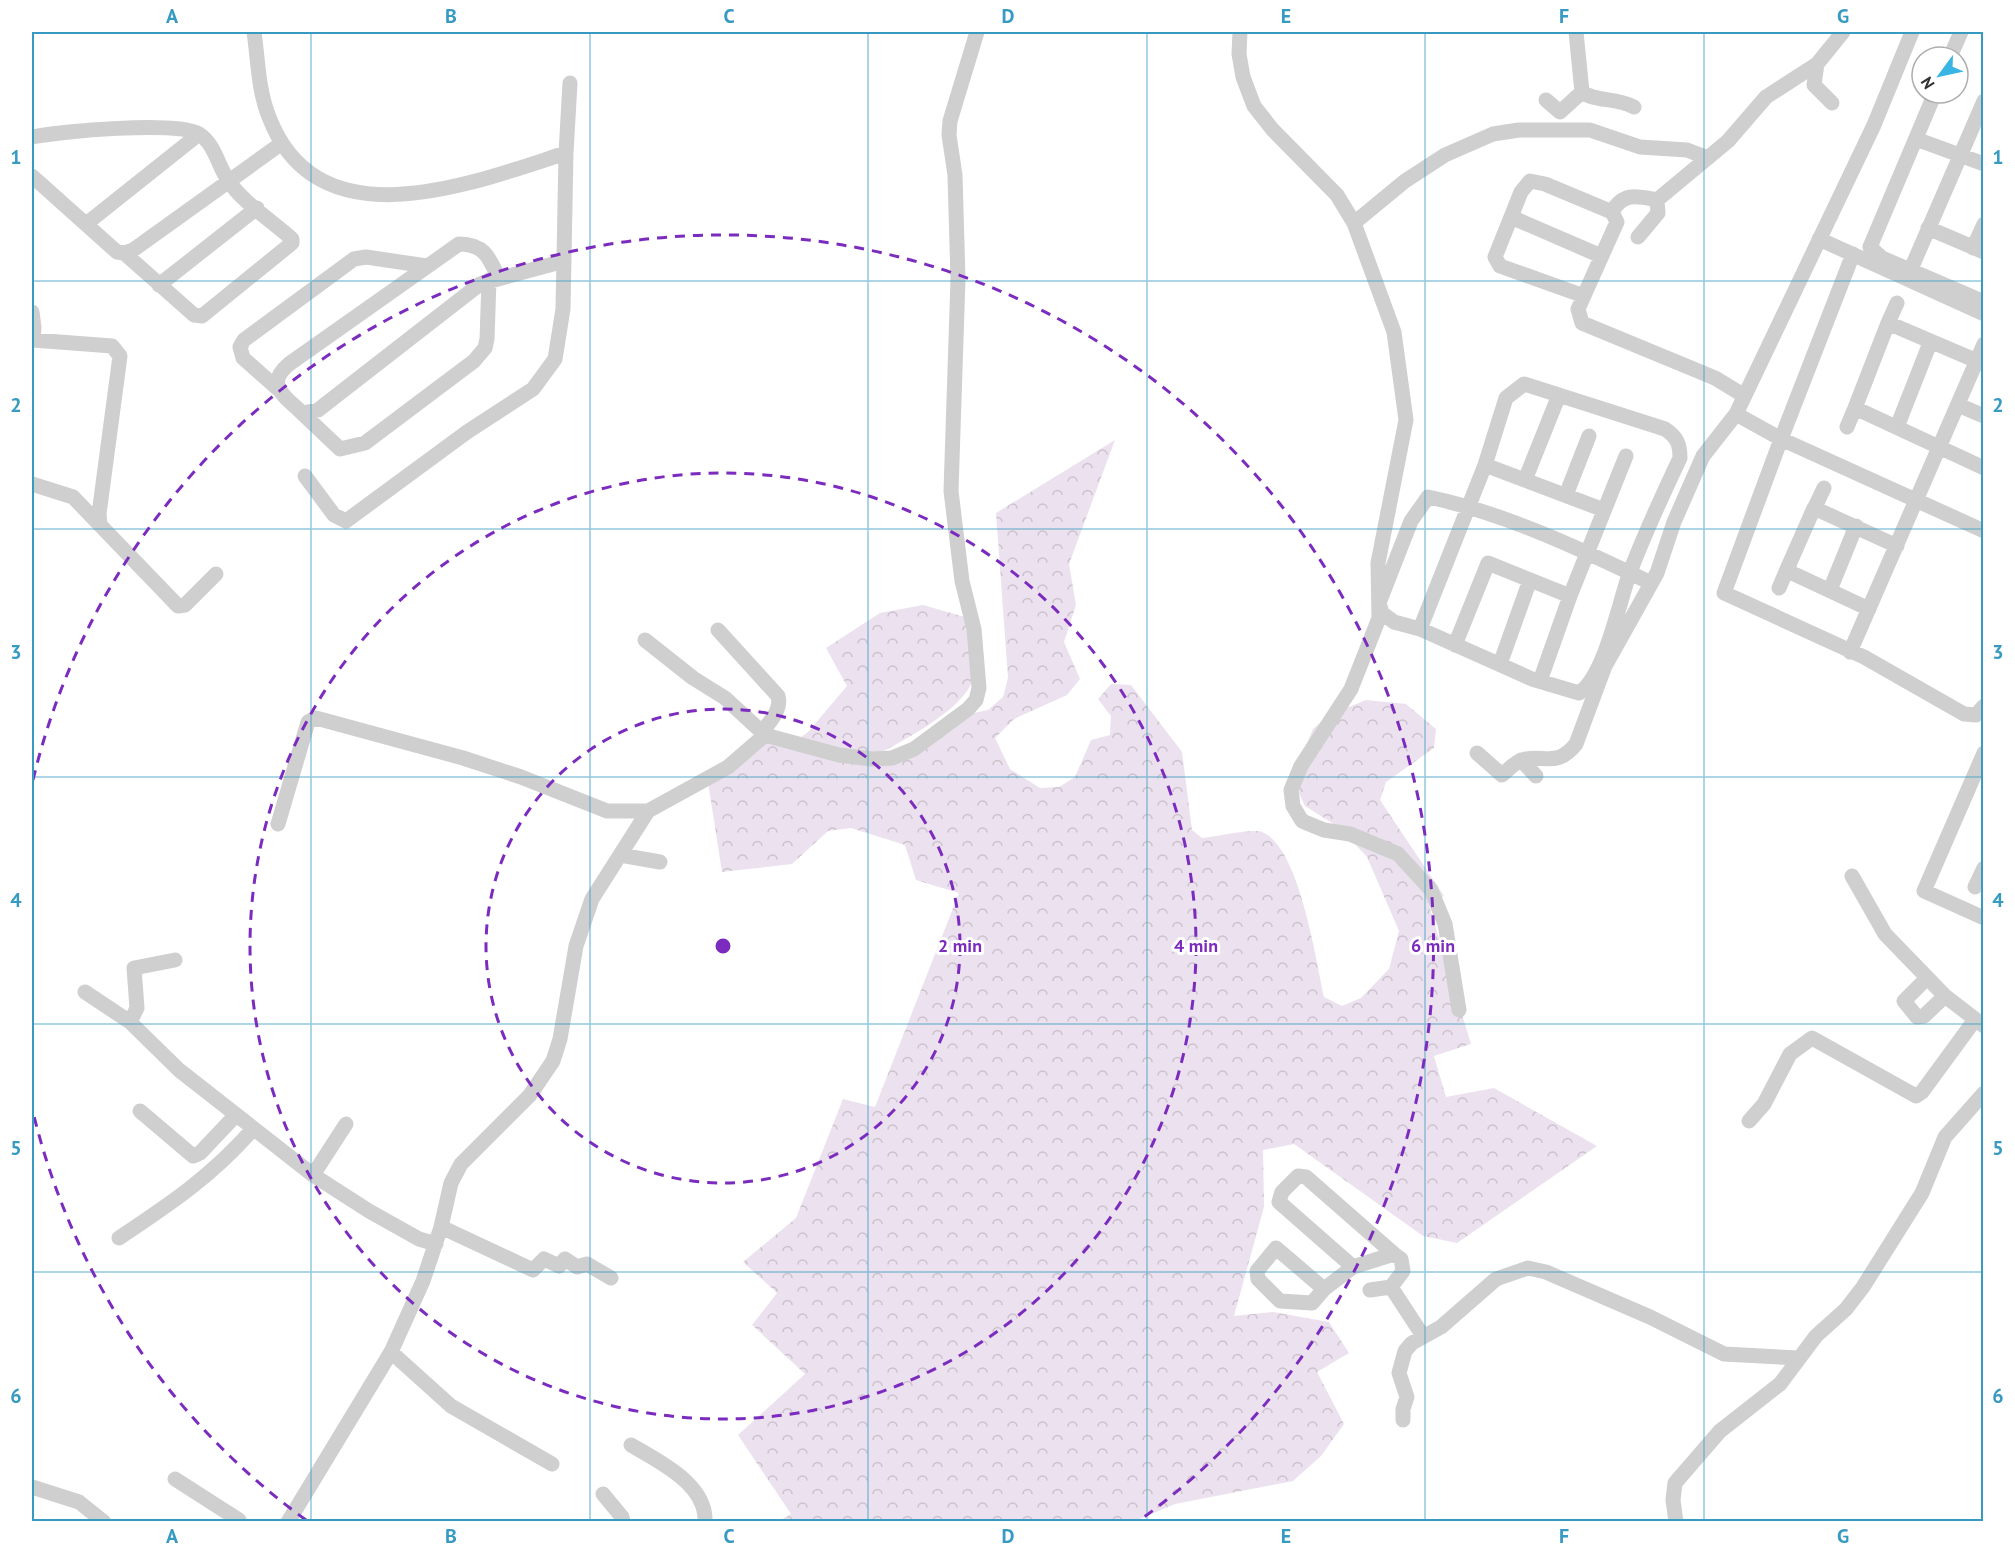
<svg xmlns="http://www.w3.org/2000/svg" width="2015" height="1553" font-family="'PT Sans',sans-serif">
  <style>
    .forest { fill: url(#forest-crowns) }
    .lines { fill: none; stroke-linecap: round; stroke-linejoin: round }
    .minor { stroke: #cfcfcf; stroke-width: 15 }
    .grid { fill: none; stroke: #379ac1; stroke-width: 1.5; stroke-opacity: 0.55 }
    .ring { fill: none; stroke: #7b2cbf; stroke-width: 3; stroke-dasharray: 10 8 }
    .centre { fill: #7b2cbf; stroke: #fff; stroke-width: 3 }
    .ring-label { font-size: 18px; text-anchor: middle; font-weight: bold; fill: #7b2cbf; stroke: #fff; stroke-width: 6; stroke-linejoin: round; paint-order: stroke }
    .neatline { fill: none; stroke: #379ac1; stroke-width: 2 }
    .grid-label { font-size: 20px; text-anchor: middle; font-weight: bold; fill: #379ac1 }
  </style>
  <defs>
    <pattern id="forest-crowns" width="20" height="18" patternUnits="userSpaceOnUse" patternTransform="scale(1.5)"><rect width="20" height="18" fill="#ece1ee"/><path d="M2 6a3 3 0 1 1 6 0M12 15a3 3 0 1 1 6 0" fill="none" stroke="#cbc2cd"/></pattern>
  </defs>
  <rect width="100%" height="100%" fill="#fff"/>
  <path class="forest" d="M1115,440L1069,564L1076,605L1064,642L1080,679L1067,695L1014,719L995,738L1010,769L1040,788L1059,787L1075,777L1091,740L1110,735L1111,716L1098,699L1111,684L1131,685L1182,752L1192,830L1202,838C1216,837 1251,828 1262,832C1299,846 1316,960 1324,997L1342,1006L1361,998L1389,969L1399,931L1367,857L1340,828L1305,806L1296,787L1297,767L1313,729L1329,715L1366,700L1406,704L1436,729L1434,748L1386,782L1380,800L1444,896L1428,902L1471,1044L1434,1056L1446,1097L1494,1088L1597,1146L1457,1243L1423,1236L1294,1144L1263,1150L1264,1207L1234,1316L1273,1312L1329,1322L1349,1353L1317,1372L1344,1424L1321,1456L1293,1481L1175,1504L1135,1521H780L791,1514L738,1435L805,1374L752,1325L777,1293L743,1262L796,1218L843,1099L875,1107L959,893L916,880L905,845L851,828L828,831L792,864L722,872L707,776L766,737L794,742L808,732L847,686L826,648L880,613L923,605L965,617C967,635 976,661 973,678C966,710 894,746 864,761L902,760L969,714L988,710L1003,697L1008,678L996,513Z"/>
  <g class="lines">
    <path class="minor" d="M254,32C258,59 258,90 269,117C318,245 472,183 566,153
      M1240,32L1239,54L1243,77L1254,106L1272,129L1337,195L1354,223L1394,332L1406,420L1378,563L1379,618L1351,689L1301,766L1291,790L1293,806L1302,821L1324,830L1350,834L1398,854L1431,890L1445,924L1459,1010
      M1576,32L1582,92C1595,102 1616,97 1634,107
      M1950,57L1961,32
      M1817,64L1814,85L1832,103
      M1935,93L1870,247L1882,258L1984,302
      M1546,100L1560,112L1582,92
      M32,137C60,131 177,121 199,134C215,144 218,166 228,180C241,201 273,222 292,239V243L202,316L194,315L124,253
      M1916,139L1984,164
      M32,176L117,252L124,253L133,250L282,143
      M1657,200L1728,141L1766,97L1817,64L1843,32
      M1612,212C1623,192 1637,196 1657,200
      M1511,217L1601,256
      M1354,223L1405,181L1445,155L1493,134L1519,130H1590L1640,147L1687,150L1708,158
      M86,224L199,134
      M1928,228L1984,252
      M1638,237L1658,213L1657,200
      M1819,239L1984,314
      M1973,248L1984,224
      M1853,254L1781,439L1984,531
      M1911,269L1984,101
      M498,277C489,256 483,244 459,244L289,364C264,385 285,396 302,413L318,410L480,284L564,261
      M159,285L257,208
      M1584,296L1500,266L1495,257L1521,192L1530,181L1545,184L1612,212L1617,222L1578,309L1582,323L1715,378L1743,395
      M32,312L34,327L33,340L112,346L120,356L99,514L100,525L178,606L185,605L216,574
      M1888,323L1897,303
      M1984,364L1888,323L1855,408L1984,468
      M278,389L243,358L240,347L244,340L354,259L366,257L427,266
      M1958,405L1984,416
      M302,413L340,449L365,443L474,361L485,348L487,339L489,280
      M1736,414L1781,439L1724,593L1864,657L1964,714L1976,715L1984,706
      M1847,427L1855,408
      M1897,427L1930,343
      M1485,465L1604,510
      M305,476L334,515L346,521L467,432L533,389L555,359L563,309L566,153L570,83
      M1525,480L1559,395
      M32,484L73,497L100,525
      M1566,495L1589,436
      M1815,507L1824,488
      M1779,588L1788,567
      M1830,590L1856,526
      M1869,609L1792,573L1788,567L1814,508L1897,546
      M1420,629L1485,465L1506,398L1524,384L1665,429C1677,437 1680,444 1680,458C1662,496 1645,533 1630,572C1619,602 1605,676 1579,693L1532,679L1420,629L1394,622L1382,613L1379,603L1411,521L1428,497C1502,512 1583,550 1651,583
      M718,630L778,696C782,710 770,721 762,732
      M645,640L693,678L725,698L765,735
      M1455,645L1488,563L1570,596
      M1850,652L1984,344
      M1500,664L1530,580
      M1540,681L1570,596L1626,456
      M1477,753L1502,775C1508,770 1515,762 1522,760C1543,753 1556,769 1576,744L1605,666L1657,573L1674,522L1703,456L1736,414L1874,125L1912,32
      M1984,753L1924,891L1984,918
      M1521,760L1536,776
      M278,824L308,722L316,718L463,758L521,777L607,811H648
      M620,855L660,862
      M1852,876L1885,934L1945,996L1984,1026
      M1975,887L1984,868
      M1927,978L1904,1001L1917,1017L1924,1016L1945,996
      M85,992L130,1022L179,1070L313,1175L369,1211L419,1239L436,1244
      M130,1022L137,1008L134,968L175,960
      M140,1111L193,1156L200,1153L235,1116
      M1749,1121L1764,1104L1790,1054L1812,1038L1916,1096L1922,1092L1974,1021
      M313,1175L346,1124
      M441,1227L533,1270L544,1259L559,1266L565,1259L577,1267L587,1264L611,1278
      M119,1238C170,1204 212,1176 253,1129
      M1276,1248L1324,1289L1312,1303L1280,1301L1258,1279L1257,1271Z
      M1391,1287L1423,1336
      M1324,1289L1353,1267L1394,1254L1306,1177L1298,1176L1282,1192L1279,1202L1353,1267
      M1370,1290L1391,1287L1403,1271L1401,1259L1394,1254
      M391,1352L451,1406L552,1464
      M1403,1420V1409L1407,1397L1399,1373L1405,1351L1412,1343L1441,1327L1496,1279L1528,1268L1546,1272L1650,1317L1724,1354L1798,1358
      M631,1445C658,1461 707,1484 705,1522
      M175,1479L239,1520
      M32,1487L79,1502L104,1522
      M603,1494L622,1517L623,1522
      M288,1522L391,1352L423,1281L441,1227L451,1183L461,1164L530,1095L553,1061L560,1039L576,946L592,899L648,811L728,767L765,735L839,755L872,759L892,758L914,749L968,709L976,700L979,688L974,629L962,581L951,491L958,279L955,175L949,135L950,121L977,32
      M1676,1522L1673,1500L1675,1483L1720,1431L1780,1384L1816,1336L1846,1309L1863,1287L1922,1193L1945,1137L1984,1093"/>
  </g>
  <path class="grid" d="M311,32V1522M590,32V1522M868,32V1522M1147,32V1522M1425,32V1522M1704,32V1522M32,281H1984M32,529H1984M32,777H1984M32,1024H1984M32,1272H1984"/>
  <g class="ring">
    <circle cx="723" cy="946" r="237"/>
    <circle cx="723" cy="946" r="473"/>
    <path d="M306 1520A710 710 0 0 1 33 1112M33 780A710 710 0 1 1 1140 1520"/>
  </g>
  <circle cx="723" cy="946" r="9" class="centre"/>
  <g class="ring-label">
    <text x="960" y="952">2 min</text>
    <text x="1196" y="952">4 min</text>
    <text x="1433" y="952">6 min</text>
  </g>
  <rect width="2015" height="1553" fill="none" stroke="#ffffff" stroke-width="66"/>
  <g transform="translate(1940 75) rotate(237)"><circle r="28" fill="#ffffff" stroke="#adadad" stroke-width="1.5"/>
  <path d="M0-4.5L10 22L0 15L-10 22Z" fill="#38b4e5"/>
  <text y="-9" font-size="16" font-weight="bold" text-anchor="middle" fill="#323232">N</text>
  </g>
  <rect x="33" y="33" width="1949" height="1487" class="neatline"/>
  <g class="grid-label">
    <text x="172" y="23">A</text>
    <text x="451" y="23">B</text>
    <text x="729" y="23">C</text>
    <text x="1008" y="23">D</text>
    <text x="1286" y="23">E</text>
    <text x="1564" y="23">F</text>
    <text x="1843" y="23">G</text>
    <text x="16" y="164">1</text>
    <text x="1998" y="164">1</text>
    <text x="16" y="412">2</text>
    <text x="1998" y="412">2</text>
    <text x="16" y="659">3</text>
    <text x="1998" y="659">3</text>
    <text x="16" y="907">4</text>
    <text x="1998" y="907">4</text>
    <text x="16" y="1155">5</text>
    <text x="1998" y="1155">5</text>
    <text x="16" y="1403">6</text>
    <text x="1998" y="1403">6</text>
    <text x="172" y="1543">A</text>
    <text x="451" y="1543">B</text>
    <text x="729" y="1543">C</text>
    <text x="1008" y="1543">D</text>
    <text x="1286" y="1543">E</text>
    <text x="1564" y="1543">F</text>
    <text x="1843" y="1543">G</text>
  </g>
</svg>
